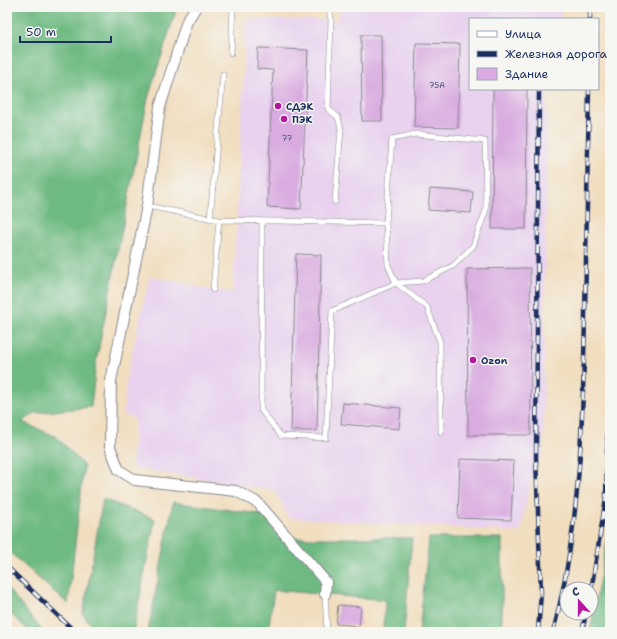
<svg xmlns="http://www.w3.org/2000/svg" width="617" height="639" font-family="'Shantell Sans',sans-serif">
  <style>
    .built { fill: #e8d2ee }
    .forest { fill: #6eba82; stroke: #447470 }
    .building { fill: #d9abe0 }
    .lines { fill: none; stroke-linecap: round; stroke-linejoin: round }
    .service-casing { stroke: #86868e; stroke-width: 6 }
    .minor-casing { stroke: #86868e; stroke-width: 12 }
    .service { stroke: #fff; stroke-width: 5 }
    .minor { stroke: #fff; stroke-width: 10 }
    .rail-casing { stroke: #1b2f5e; stroke-width: 4.5 }
    .rail { stroke: #f6f6f2; stroke-width: 3; stroke-dasharray: 9; stroke-linecap: butt }
    .poi-dot { fill: #b5179e; stroke: #f6f6f2; stroke-width: 1.5 }
    .labels { text-anchor: middle; stroke-width: 3; stroke-linejoin: round; paint-order: stroke }
    .number-label { font-size: 8px; fill: #4a4e7e }
    .poi-label { font-size: 10px; font-weight: bold; fill: #1b2f5e; stroke: #f6f6f2; text-anchor: start }
  </style>
  <rect width="100%" height="100%" fill="#f6f6f2"/>
  <filter id="ink" filterUnits="userSpaceOnUse"><feTurbulence type="fractalNoise" baseFrequency=".025" numOctaves="2"/><feDisplacementMap in="SourceGraphic" scale="8" xChannelSelector="R" yChannelSelector="G"/><feConvolveMatrix kernelMatrix="1 2 1 2 8 2 1 2 1" color-interpolation-filters="sRGB"/></filter>
  <filter id="wash" filterUnits="userSpaceOnUse"><feTurbulence type="fractalNoise" baseFrequency=".012" numOctaves="4" result="noise"/><feDisplacementMap in="SourceGraphic" scale="16" xChannelSelector="R" yChannelSelector="G"/><feGaussianBlur stdDeviation="0.9" result="paint"/><feColorMatrix in="noise" values="0 0 0 0 0 0 0 0 0 0 0 0 0 0 0 0 0 1.4 0 .05"/><feComposite in="paint" operator="in"/></filter>
  <g filter="url(#wash)">
    <rect width="100%" height="100%" fill="#f1debf"/>
    <path class="built" d="M340,7H561V19H470V89H547L543,451L541,458L536,457L520,532L289,518L274,490L132,468L134,418L123,415L127,375L150,276L213,290L233,292L246,19L338,20Z"/>
    <path class="forest" d="M7,7H177L148,98L96,362L91,407L35,413L22,422L57,437L84,466L68,604L7,550Z
      M103,499L155,519L133,632H96L83,614Z
      M173,502L259,514L296,538H412L404,632H383L385,600L274,590L268,632H148Z
      M610,524V632H590Z
      M429,538H502V632H419Z
      M7,588L43,632H30L7,610Z"/>
    <g id="blocks">
      <path class="building" d="M361,35H381L382,121H362Z
        M416,43L460,44L458,128L414,127Z
        M258,48L308,50L301,209L267,207L273,70L257,69Z
        M493,89H527L526,229H492Z
        M430,189L473,192L471,213L428,210Z
        M296,254L321,255L317,431H291Z
        M530,268L531,435H468L467,269Z
        M343,403L401,408L399,429L341,424Z
        M460,459L514,461L511,520L458,518Z
        M338,605L361,607L359,626L336,624Z"/>
    </g>
  </g>
  <g filter="url(#ink)">
    <use href="#blocks" fill-opacity="0" stroke="#86868e" stroke-width="1"/>
    <g class="lines">
      <g class="service-casing">
        <path id="service" d="M329,7L331,20L328,109L338,117L341,129L335,202
          M231,53L233,7
          M147,206L219,220L386,223
          M210,219L223,74
          M262,221L261,410L281,436L326,438L332,311L396,283L423,281L453,266L473,246L486,210L485,141L416,134L392,139L386,223L388,265L396,283L427,307L440,342L441,432
          M213,290L219,220
          M325,594L327,632"/>
      </g>
      <g class="minor-casing">
        <path id="minor" d="M196,7L187,21L160,107L147,206L111,381L110,447L119,470L135,480L236,491L258,503L326,582L325,594"/>
      </g>
      <use href="#service" class="service"/>
      <use href="#minor" class="minor"/>
      <g class="rail-casing">
        <path id="rail" d="M590,19V7
          M7,567L75,632
          M591,591L606,498L610,334
          M7,625L15,632
          M538,632L541,593L536,457L539,89
          M553,632C580,530 583,421 585,316C586,240 588,165 589,89
          M582,632L586,613"/>
      </g>
      <use href="#rail" class="rail"/>
    </g>
  </g>
  <g class="poi-dot">
    <circle cx="278" cy="106" r="4"/>
    <circle cx="284" cy="119" r="4"/>
    <circle cx="473" cy="360" r="4"/>
  </g>
  <g class="labels">
    <g class="number-label">
      <text x="437" y="88">75А</text>
      <text x="287" y="141">77</text>
    </g>
    <g class="poi-label">
      <text x="286" y="110">СДЭК</text>
      <text x="292" y="123">ПЭК</text>
      <text x="481" y="364">Ozon</text>
    </g>
  </g>
  <rect width="617" height="639" fill="none" stroke="#f6f6f2" stroke-width="24"/>
  <rect x="469" y="18" width="130" height="72" fill="#f6f6f2" stroke="#9ea6b7"/>
  <rect x="477" y="31" width="20" height="6" fill="#ffffff" stroke="#9ea6b7"/>
  <text x="505" y="38" font-size="12" fill="#1b2f5e">Улица</text>
  <rect x="477" y="51" width="20" height="6" fill="#1b2f5e" stroke="#9ea6b7"/>
  <text x="505" y="58" font-size="12" fill="#1b2f5e">Железная дорога</text>
  <rect x="477" y="68" width="20" height="12" fill="#d9abe0" stroke="#9ea6b7"/>
  <text x="505" y="78" font-size="12" fill="#1b2f5e">Здание</text>
  <g transform="translate(579 601) rotate(339)"><circle r="19" fill="#f6f6f2" stroke="#9ea6b7"/>
  <path d="M0-3L7 15L0 10L-7 15Z" fill="#b5179e"/>
  <text y="-6" font-size="11" font-weight="bold" text-anchor="middle" fill="#1b2f5e">С</text>
  </g>
  <path d="M20 36v6h91v-6" fill="none" stroke="#1b2f5e" stroke-width="2"/>
  <text x="26" y="36" font-size="12" fill="#1b2f5e" stroke="#f6f6f2" stroke-width="3" paint-order="stroke">50 m</text>
</svg>
